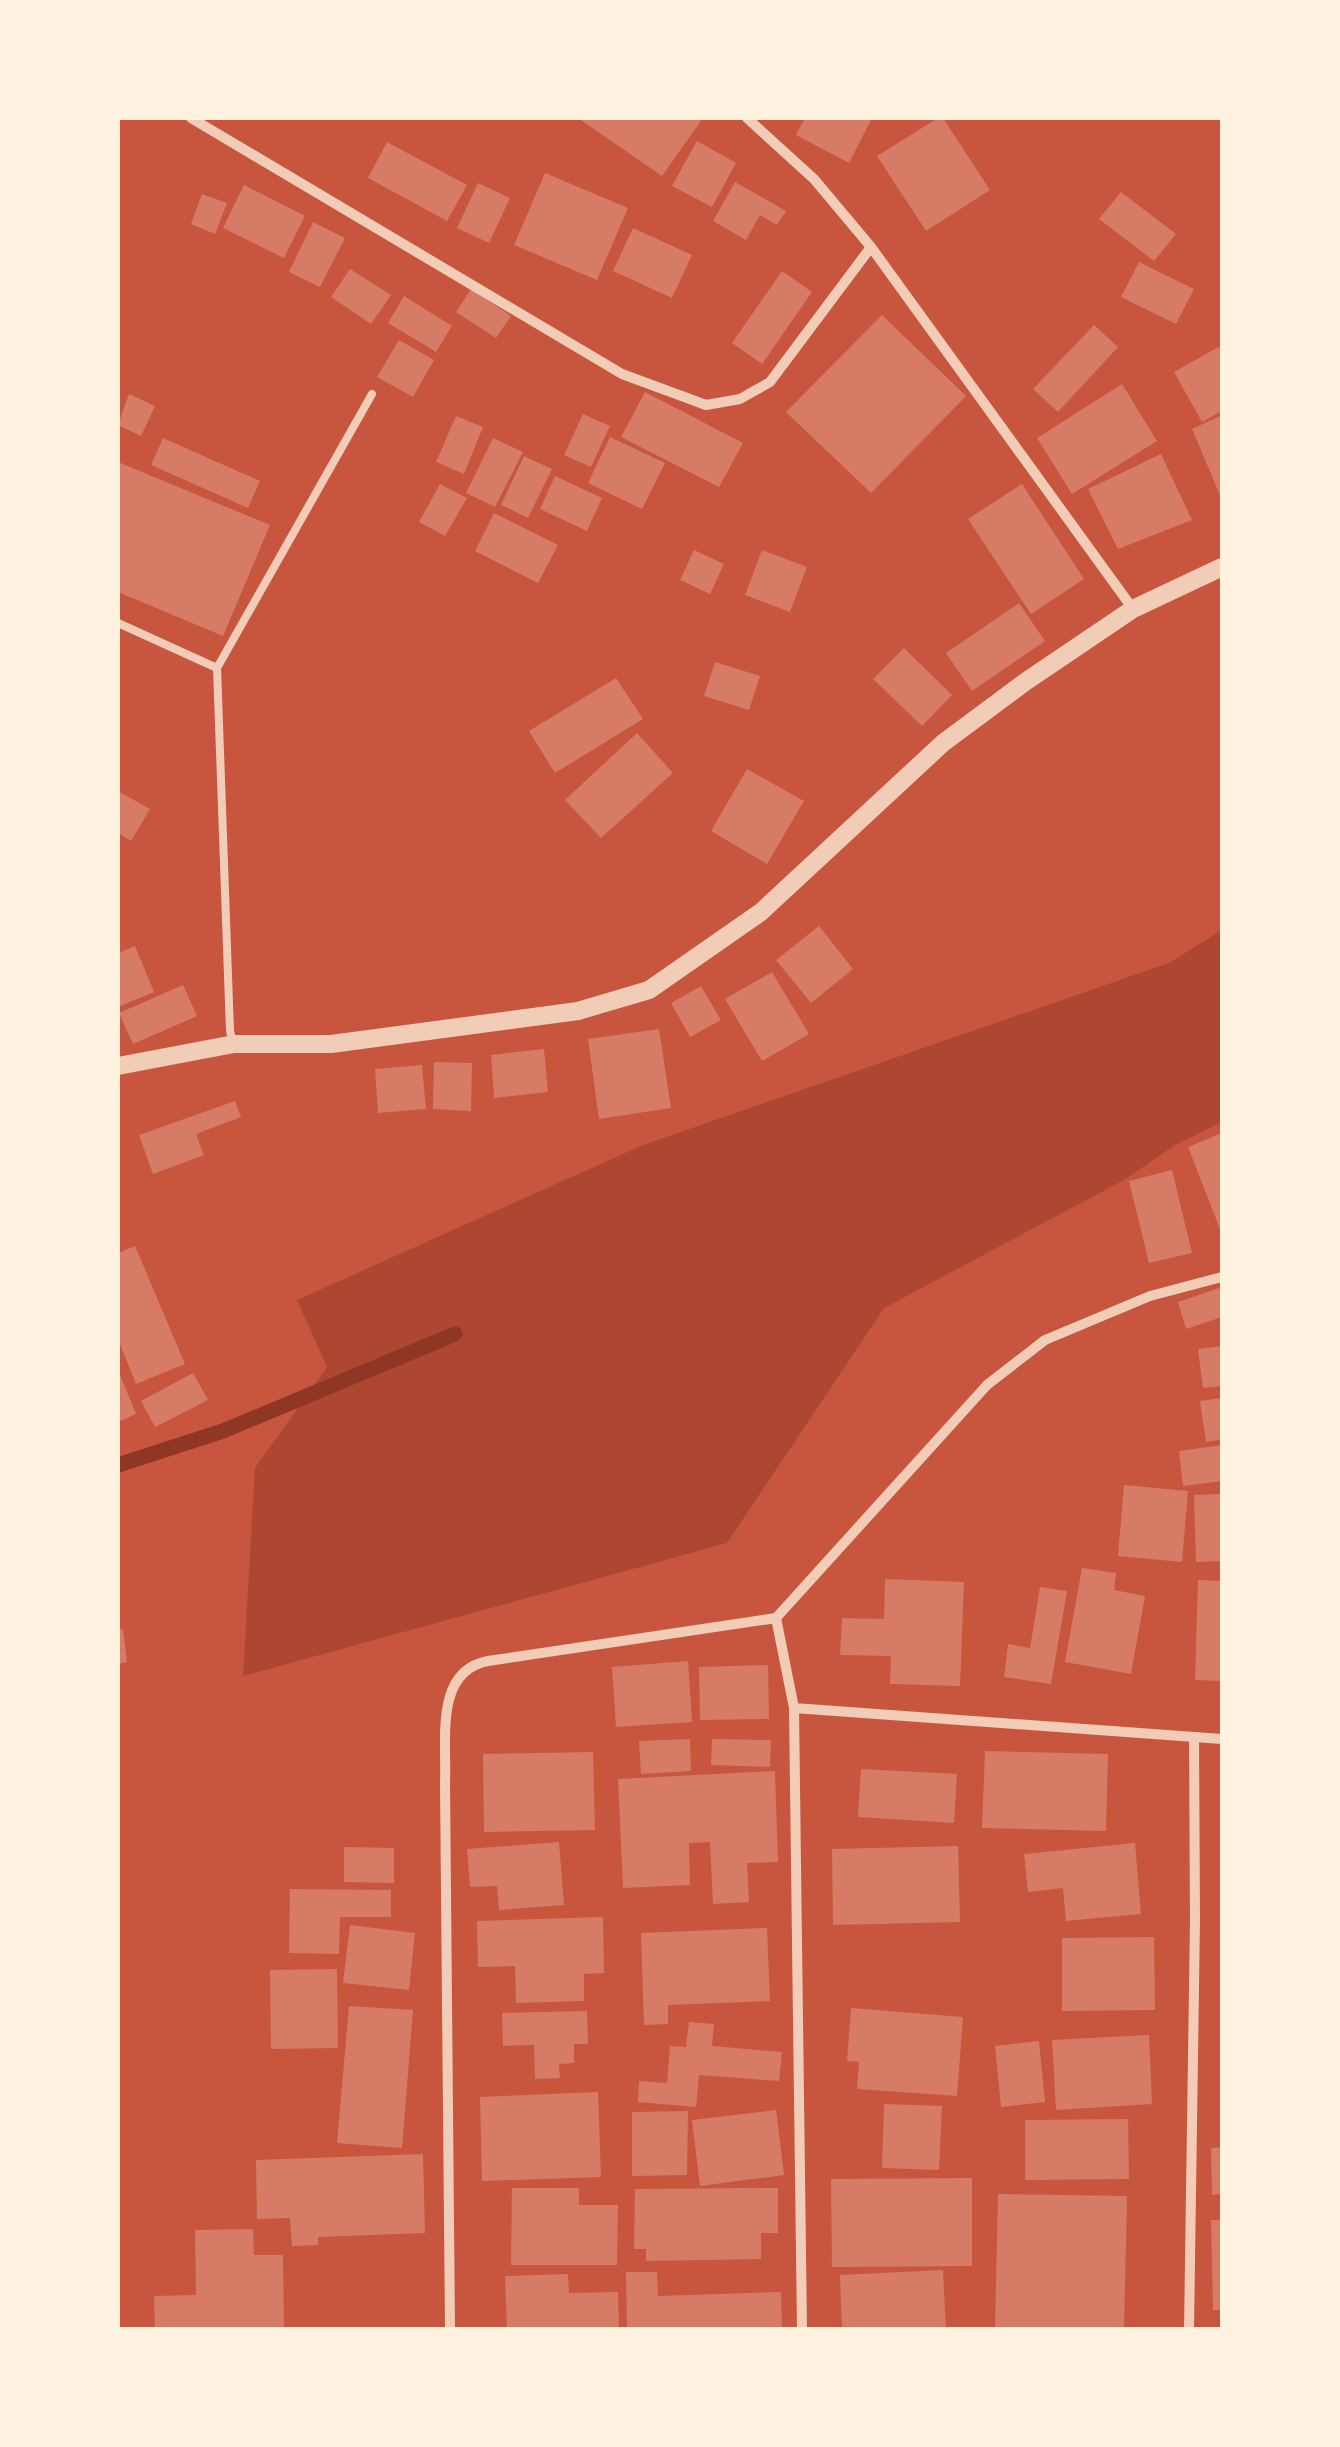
<svg xmlns="http://www.w3.org/2000/svg" width="1340" height="2447" font-family="Mulish,sans-serif">
  <style>
    .green { fill: #ae4732 }
    .lines { fill: none; stroke-linecap: round; stroke-linejoin: round }
    .stream { stroke: #8f3625; stroke-width: 15 }
    .building { fill: #d67c66 }
    .service { stroke: #f1ccb7; stroke-width: 8 }
    .minor { stroke: #f1ccb7; stroke-width: 10 }
    .tertiary { stroke: #f1ccb7; stroke-width: 18 }
  </style>
  <rect width="100%" height="100%" fill="#c8553d"/>
  <path class="green" d="M1222,930V1122L1175,1145L1124,1180L884,1308L727,1543L243,1676L255,1468L327,1367L297,1300L643,1145L1169,963Z"/>
  <g class="lines">
    <path class="stream" d="M118,1465L223,1431L455,1334"/>
  </g>
  <path class="building" d="M578,118H695L701,121L662,176Z
    M805,118H872L849,163L796,135Z
    M938,118H943L990,190L926,231L877,156Z
    M697,141L736,163L712,207L672,186Z
    M387,142L467,185L447,221L368,178Z
    M545,173L628,208L597,280L514,245Z
    M735,182L786,211L777,225L760,215L746,240L713,221Z
    M478,183L510,198L489,243L457,228Z
    M244,185L305,216L284,258L223,228Z
    M1121,192L1176,234L1154,261L1099,219Z
    M202,194L227,203L215,234L191,224Z
    M313,222L345,238L320,287L289,272Z
    M633,228L692,255L672,298L613,271Z
    M1139,262L1194,289L1176,324L1121,297Z
    M350,269L391,295L371,324L331,297Z
    M782,271L812,292L762,364L732,343Z
    M471,289L511,316L496,338L456,312Z
    M404,296L452,326L436,352L388,323Z
    M882,315L966,396L871,493L786,412Z
    M1094,325L1118,347L1058,412L1033,389Z
    M399,340L434,360L413,397L377,377Z
    M1222,345V411L1202,422L1174,372Z
    M1122,384L1157,441L1072,494L1037,438Z
    M645,392L743,443L719,487L621,437Z
    M129,394L155,406L141,436L118,425Z
    M583,414L610,426L591,467L564,455Z
    M1222,415V500L1192,429Z
    M456,416L483,427L464,474L436,462Z
    M610,437L665,463L642,509L588,483Z
    M163,438L260,481L248,508L151,465Z
    M493,438L523,452L495,507L466,493Z
    M1161,454L1192,520L1118,549L1088,489Z
    M524,456L552,469L528,518L501,505Z
    M118,462L270,525L223,636L118,592Z
    M555,476L602,498L587,531L540,509Z
    M440,484L467,498L445,536L419,522Z
    M1022,484L1084,579L1031,614L968,519Z
    M494,513L558,545L538,583L475,551Z
    M694,550L724,564L710,594L680,580Z
    M762,550L807,567L790,612L745,595Z
    M1019,603L1045,641L972,691L946,653Z
    M904,648L952,695L922,726L873,679Z
    M715,662L760,676L749,710L704,696Z
    M616,678L643,719L555,773L529,731Z
    M637,733L673,773L601,838L565,800Z
    M747,769L804,801L767,864L711,831Z
    M118,791L150,809L131,841L118,833Z
    M819,926L853,969L811,1003L776,960Z
    M135,946L154,992L118,1007V953Z
    M772,972L809,1034L762,1061L725,999Z
    M183,985L197,1016L133,1044L119,1013Z
    M701,986L721,1020L690,1037L671,1003Z
    M659,1029L671,1108L599,1119L588,1039Z
    M544,1049L548,1092L494,1098L491,1055Z
    M434,1062L472,1063L471,1111L433,1109Z
    M422,1065L426,1109L378,1113L375,1069Z
    M235,1101L241,1117L196,1134L204,1155L153,1174L139,1135Z
    M1222,1133V1234L1188,1147Z
    M1172,1170L1192,1253L1149,1263L1129,1181Z
    M135,1246L185,1364L136,1384L118,1339V1253Z
    M1222,1287V1317L1186,1329L1178,1302Z
    M1222,1346V1386L1203,1388L1198,1349Z
    M118,1370L136,1414L118,1422Z
    M193,1373L208,1400L155,1427L141,1401Z
    M1222,1398V1439L1206,1442L1200,1401Z
    M1222,1445V1481L1183,1486L1179,1451Z
    M1124,1485L1188,1491L1182,1562L1118,1556Z
    M1222,1494V1561L1196,1562L1194,1495Z
    M1082,1568L1116,1573L1114,1590L1145,1596L1131,1674L1065,1662Z
    M885,1579L964,1582L960,1686L890,1684L891,1656L840,1655L842,1618L884,1619Z
    M1198,1580L1222,1581V1681L1195,1680Z
    M1040,1587L1067,1591L1051,1684L1004,1677L1008,1644L1030,1648Z
    M123,1629L127,1662L118,1664V1630Z
    M688,1661L692,1722L616,1727L612,1667Z
    M768,1665L769,1719L700,1720L699,1667Z
    M690,1739L691,1771L641,1774L639,1741Z
    M712,1739L771,1740L770,1767L711,1765Z
    M985,1751L1108,1754L1106,1831L982,1828Z
    M593,1752L595,1830L484,1832L483,1754Z
    M861,1769L957,1774L954,1823L858,1817Z
    M775,1771L778,1862L747,1863L749,1902L713,1904L710,1842L689,1843L690,1885L623,1888L618,1779Z
    M559,1842L564,1905L499,1910L497,1886L470,1887L467,1849Z
    M1135,1843L1141,1914L1066,1921L1063,1888L1028,1892L1024,1854Z
    M958,1846L960,1922L833,1925L832,1849Z
    M344,1847L394,1848V1883L344,1882Z
    M290,1889L391,1890V1917H340L339,1954L289,1953Z
    M603,1917L604,1973L584,1974V2001L516,2003L515,1966L478,1967L477,1921Z
    M350,1925L415,1933L409,1990L343,1983Z
    M767,1928L770,2001L668,2005V2024L644,2025L641,1933Z
    M1154,1937L1155,2010L1062,2011V1938Z
    M337,1969L338,2048L271,2049L270,1970Z
    M349,2006L413,2010L402,2148L337,2143Z
    M851,2008L963,2017L957,2096L857,2089L859,2062L847,2061Z
    M587,2011L588,2044H574V2063L559,2064L560,2078L535,2079L534,2045L503,2046L502,2013Z
    M689,2022L714,2024L712,2046L782,2052L779,2081L699,2075L696,2107L638,2102L639,2081L667,2083L670,2046L686,2047Z
    M1149,2035L1152,2104L1056,2110L1052,2040Z
    M1039,2041L1045,2102L1001,2107L995,2046Z
    M598,2092L601,2177L482,2181L480,2097Z
    M884,2104L942,2106L939,2170L882,2168Z
    M776,2110L784,2175L700,2186L692,2120Z
    M688,2111L687,2175L632,2176V2112Z
    M1128,2119L1129,2179L1025,2180V2120Z
    M1222,2147V2194L1212,2195L1211,2148Z
    M423,2154L425,2233L318,2237V2245L292,2246L290,2218L257,2219L256,2160Z
    M972,2178V2266L832,2267L831,2179Z
    M512,2188H579V2205H618L617,2265H511Z
    M778,2188V2233H761V2259L646,2261V2249H634L635,2189Z
    M998,2194L1127,2196L1124,2329L995,2327Z
    M1211,2220H1222V2310H1213Z
    M253,2229L254,2255H283L284,2330H155L154,2296L196,2295L195,2230Z
    M943,2270L946,2330H842L840,2275Z
    M626,2272H657L658,2296L781,2292L782,2330H627Z
    M568,2274L569,2293L618,2292L619,2330H507L505,2276Z"/>
  <g class="lines">
    <path class="service" d="M118,623L217,668
      M233,1043L230,1031L217,668L372,394"/>
    <path class="minor" d="M191,118L622,374L706,405L740,399L770,382L871,247
      M747,118L814,179L871,247L1133,609
      M794,1708L1222,1739
      M450,2330L445,1783C447,1740 434,1671 488,1661L776,1618
      M802,2330L794,1708L776,1618L987,1385L1045,1340L1150,1296L1222,1277
      M1189,2330L1195,1919L1194,1737"/>
    <path class="tertiary" d="M118,1066L234,1044H331L578,1011L649,990L761,912L943,743L1025,682L1133,609L1222,567"/>
  </g>
  <rect width="1340" height="2447" fill="none" stroke="#fff3e0" stroke-width="240"/>
</svg>
